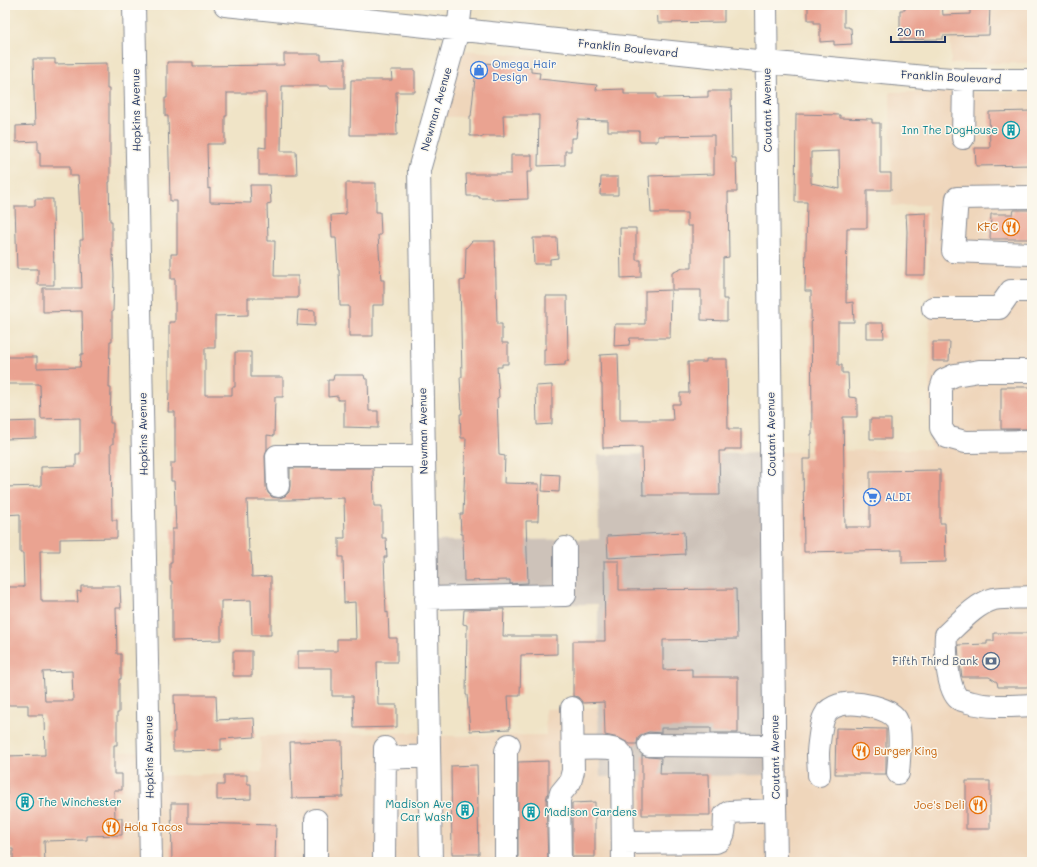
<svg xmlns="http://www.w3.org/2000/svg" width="1037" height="867" font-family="Mali,sans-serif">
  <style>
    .built { fill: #efd6bb }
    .industrial { fill: #cdc2b9 }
    .building { fill: #eaa391; fill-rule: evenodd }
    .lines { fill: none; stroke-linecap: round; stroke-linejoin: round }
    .minor-casing { stroke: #868a92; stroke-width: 24 }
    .minor { stroke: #fff; stroke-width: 22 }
    .labels { text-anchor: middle; stroke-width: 3; stroke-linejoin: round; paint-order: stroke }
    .street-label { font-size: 11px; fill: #1b2f5e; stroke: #fbf7ec }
    .shop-label { font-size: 11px; fill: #366cbe; stroke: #fbf7ec; text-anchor: start }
    .culture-label { font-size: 11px; fill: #0d838f; stroke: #fbf7ec; text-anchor: end }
    .food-label { font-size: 11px; fill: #c56008; stroke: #fbf7ec; text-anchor: end }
    .service-label { font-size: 11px; fill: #4e5e75; stroke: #fbf7ec; text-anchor: end }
  </style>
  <rect width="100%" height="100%" fill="#fbf7ec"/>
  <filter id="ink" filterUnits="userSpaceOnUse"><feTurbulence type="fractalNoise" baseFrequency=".025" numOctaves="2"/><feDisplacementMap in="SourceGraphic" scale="8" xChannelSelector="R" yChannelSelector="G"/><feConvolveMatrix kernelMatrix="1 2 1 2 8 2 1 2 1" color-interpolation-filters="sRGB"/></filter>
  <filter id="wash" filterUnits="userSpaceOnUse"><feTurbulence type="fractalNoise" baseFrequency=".012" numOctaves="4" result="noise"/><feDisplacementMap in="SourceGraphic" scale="16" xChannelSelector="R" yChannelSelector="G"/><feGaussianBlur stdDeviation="0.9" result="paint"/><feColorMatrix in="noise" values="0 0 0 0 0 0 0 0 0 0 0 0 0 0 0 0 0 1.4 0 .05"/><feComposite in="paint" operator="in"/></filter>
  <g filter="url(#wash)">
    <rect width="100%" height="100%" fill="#f0e4c7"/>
    <path class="built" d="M950,5H1032V63L951,64Z
      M463,50L546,57L541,116L443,117Z
      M890,92H1032V862H5V755L153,751L154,776L262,772L260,736L424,732L440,736L546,735L545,709L598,707L600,777L781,452L932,449V446H930L929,366H930L928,205L892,206Z"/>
    <path class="industrial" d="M781,452L785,775L600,777L598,707V604L431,606L430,541L599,539L598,455Z"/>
    <g id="blocks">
      <path class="building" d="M657,5H724V22L658,23Z
        M812,5H844V27H849V28H851L852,44L834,45V41L820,42V23H814V20H808V6H812Z
        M928,5H942L943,15L970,14V5H990L989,35L943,36V39L900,40V10H905V6H928Z
        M284,54H321V60L345,59V88H329V86H282L281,151H296L297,175H259V147L266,148V93H227V116H225V144H207L208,189L210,188V202L251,203L250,185H270L271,203L267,204L268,241H275L274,276H298V298H248V315L215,316V348H205V395H232V387H235V352H251V377H283V397H275L274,436L267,435V449L265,456L266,487L268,493L272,497L279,498L285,496L289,492L290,486V468H373L374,506H382V538H386L387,557H384L386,613L388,612L389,638H397V662H377L378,705H397V727L354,728L353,696H332V668H298V651H337V639H356L355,602L344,603L343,557H339V538H345L344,498L289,500H247L249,552H251L252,577L271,576V635H252L251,600L221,601V640L172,641V581H170V562H172V529H176L174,481H171V463H175V412H168L169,394V322H175V279H171V254H177V201H170L168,116H165V98H167V62H193V66L284,65Z
        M33,59H55V64L107,63V89H109V124H110V182H109L110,221H112V256L113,255L114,276L113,311H112V341H110L109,388H111L110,423H113V444H111L112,520H117V538L60,539V551H40L41,600H43V602H78L77,591L81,592V586H120L121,608H116L117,654H121V679H119V713H117V745H114V774H122V790H114L115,818H122V835L87,836V840L44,841L45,862H13V849H8L6,756L45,755L44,718H43V715H28V705H5V587H24L23,553H20V514L5,515V487L41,486V467L76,466V454H80V418L41,419L40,385H39V384H5V357H37V368L80,367L81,354H83L82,311L43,312V288H82L80,240H83L82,212H80L78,176H70V166H40V152H38V141L16,142V126L35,125ZM72,671L73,701H45L43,672Z
        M484,63L531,67V72L540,73L539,79L597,85L596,90L624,89V94H657V98L708,97V91H731L732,158H736L737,192H728L729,257L723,258V299H727V321L701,320V290H672V273L683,268H692V226H687V213H651L649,176L714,174V135L658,136V141H639V131H608V121L578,120L576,138H571V151H565V165L538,166L539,115H503L504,136H484L481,138L478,136H470V116H471L476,69Z
        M391,70H415V92H396L397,135H350L351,80H392Z
        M1032,111V165L976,166L975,148H990L989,112Z
        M796,114L840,115V118L872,119V123H880V173H891V190H867V228H847L846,303L853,302L854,322H838V365H842V373H848L849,397L857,398V417H843L845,527H870V471L940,470V523H945L946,562L902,563V550L804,552L803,459H811V434H812L811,291H805L807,202H795ZM839,151L840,189L811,183V152Z
        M511,155H532V172H527L528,199L493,200V198H479V196H467L466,174H511Z
        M601,177H618V195H600Z
        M346,183H376V212H380L381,235H378L381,280H384V305H373V336H349V306H340L339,270H338L336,238H332L331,215L346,214Z
        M35,199H53L54,285H38V269H17L15,206H35Z
        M1014,210H1032V239H990L991,214H1013Z
        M926,213V224L925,275H906L907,231L906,214Z
        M620,228H636V260H641V277L621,278Z
        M533,238H557L558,258L550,259V264H534Z
        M472,241H495L497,324H502V343H508V364H502V367H497L499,397L497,398L499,455L505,456L504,483L539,484L538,521H526L528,583L510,584V580L464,581L463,534H461L460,514H463L466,438H461L460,414H462L460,377H462L460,281L465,280L466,248Z
        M671,290L670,338H630L629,345L614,346L615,324H645V291Z
        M546,296H567L568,361H565V365L544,366V349H546Z
        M298,310L315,311V326L297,325Z
        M866,323H883L884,338H866Z
        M933,342H950L949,361H933Z
        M618,354L619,386H620V420H673L672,404H680V393H689L688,362H706V359H727L728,429H741V449H725V451H719L720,495H643L642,447L603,448L602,384H601L600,355Z
        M334,375H364L365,379H368L369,411H378V428L344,427V400H338V396L328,397V380H333Z
        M552,385V424L537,425L536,386Z
        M1001,387H1032V429H1001Z
        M870,419H891V439H870Z
        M36,421V438L5,439V422Z
        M543,474L560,475L559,492L542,491Z
        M684,532L685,554L608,558L607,536Z
        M604,561H619V590L736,589L737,639L663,640V670L692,669V677H738V733H711V728H661V733L649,732L643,734L638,738L637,744H630L619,738L605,735L604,702L583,703L578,697L573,696V641H605Z
        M504,609L503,636H557V654L521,655L520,696H508L510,729L470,731L467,695H466L467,625L463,624L464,610Z
        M994,633H1032V687H998L997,682L989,677H962L959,658L958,645L987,644V641H994Z
        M233,651H252V676H233Z
        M174,695H216L217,720L254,718L255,737L221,739V750L173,751V732H175Z
        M836,728L886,729V774H835Z
        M342,741L343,797L292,798L290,742Z
        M642,755L649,757L661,758L660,774H709L710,815H642Z
        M548,761V792L546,800L548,862H518V762Z
        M477,765L479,854H452L451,766Z
        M224,775H247V784H251V799L217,800V785H224Z
        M966,781H990V829H966Z
        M595,802V857H572V803Z
        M171,803H188V823L276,825L275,862H172Z"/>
    </g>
  </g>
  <g filter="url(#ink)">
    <use href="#blocks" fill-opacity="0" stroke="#868a92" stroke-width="1"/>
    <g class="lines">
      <g class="minor-casing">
        <path id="minor" d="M134,5L151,862
          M225,5L766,62L925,77L964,80H1032
          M766,5L774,714V746L776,862
          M963,138L964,80
          M1032,197L957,198L953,251L1032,254
          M933,308H999L1011,291H1032
          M1032,371H979L955,375L944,380L941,389V428L947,437L965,442L1032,441
          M278,486L277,456H424
          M1032,597C1020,598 1006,597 994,599C977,603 959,623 946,635C945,649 947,690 959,699C961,700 966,701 968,702C991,708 1009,706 1032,705
          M426,598L565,595V548
          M649,745L774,746
          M573,748C583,748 611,746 618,751C621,753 621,753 622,756L623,862
          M385,758L429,756
          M819,775C819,768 818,761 818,754C818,748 821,725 823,720C823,718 826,714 827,712C831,708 838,705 844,704C857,702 891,707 897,721C902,732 899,760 898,773
          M623,843L716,842C727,838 724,825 725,815L729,812L775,810
          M384,857L385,748
          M316,862V820
          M431,862L419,170L458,30L461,5
          M506,862V751L509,745
          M560,862L559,800L561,793L570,782L573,771L572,708"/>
      </g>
      <use href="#minor" class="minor"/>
    </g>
  </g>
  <defs>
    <g id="shop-ring" transform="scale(0.9)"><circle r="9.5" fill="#fbf7ec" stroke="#3f7fe0" stroke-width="1.5"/><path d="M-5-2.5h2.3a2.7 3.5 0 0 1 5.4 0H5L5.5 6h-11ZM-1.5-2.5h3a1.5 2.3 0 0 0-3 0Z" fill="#3f7fe0"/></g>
    <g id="building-ring" transform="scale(0.9)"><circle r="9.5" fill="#fbf7ec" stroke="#0f9aa8" stroke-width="1.5"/><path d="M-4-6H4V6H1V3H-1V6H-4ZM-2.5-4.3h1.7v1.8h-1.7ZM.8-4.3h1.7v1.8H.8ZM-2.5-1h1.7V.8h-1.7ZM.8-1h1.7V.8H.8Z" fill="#0f9aa8"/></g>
    <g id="restaurant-ring" transform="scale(0.9)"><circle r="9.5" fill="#fbf7ec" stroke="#e8710a" stroke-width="1.5"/><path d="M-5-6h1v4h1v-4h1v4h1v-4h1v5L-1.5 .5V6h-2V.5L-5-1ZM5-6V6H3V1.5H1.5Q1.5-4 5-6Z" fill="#e8710a"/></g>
    <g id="supermarket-ring" transform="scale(0.9)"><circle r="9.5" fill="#fbf7ec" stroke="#3f7fe0" stroke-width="1.5"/><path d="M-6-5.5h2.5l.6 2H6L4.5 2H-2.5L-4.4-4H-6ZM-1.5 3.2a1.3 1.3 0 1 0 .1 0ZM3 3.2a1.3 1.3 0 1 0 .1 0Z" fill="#3f7fe0"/></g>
    <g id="bank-ring" transform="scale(0.9)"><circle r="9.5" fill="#fbf7ec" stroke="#5c6f8a" stroke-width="1.5"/><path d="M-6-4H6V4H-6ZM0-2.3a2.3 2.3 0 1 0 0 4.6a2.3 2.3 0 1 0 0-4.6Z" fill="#5c6f8a"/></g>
  </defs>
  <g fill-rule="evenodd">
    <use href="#shop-ring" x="479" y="70"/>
    <use href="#building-ring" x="1011" y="130"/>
    <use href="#restaurant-ring" x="1011" y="227"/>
    <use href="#supermarket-ring" x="872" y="497"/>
    <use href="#bank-ring" x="991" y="661"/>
    <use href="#restaurant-ring" x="861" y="751"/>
    <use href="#building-ring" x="25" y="802"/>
    <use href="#restaurant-ring" x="978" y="805"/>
    <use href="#building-ring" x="465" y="810"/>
    <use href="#building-ring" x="531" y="812"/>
    <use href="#restaurant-ring" x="111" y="827"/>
  </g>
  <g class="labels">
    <g class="street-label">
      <text transform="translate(628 48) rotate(6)" y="4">Franklin Boulevard</text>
      <text transform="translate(951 77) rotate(3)" y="4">Franklin Boulevard</text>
      <text transform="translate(436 109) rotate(-74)" y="4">Newman Avenue</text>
      <text transform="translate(136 110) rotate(-91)" y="4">Hopkins Avenue</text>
      <text transform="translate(767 110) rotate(-91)" y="4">Coutant Avenue</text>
      <text transform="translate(423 431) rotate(-91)" y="4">Newman Avenue</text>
      <text transform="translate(143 434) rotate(-91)" y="4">Hopkins Avenue</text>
      <text transform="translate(771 434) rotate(-91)" y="4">Coutant Avenue</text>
      <text transform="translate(149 757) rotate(-91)" y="4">Hopkins Avenue</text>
      <text transform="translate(775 757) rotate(-91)" y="4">Coutant Avenue</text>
    </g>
    <g class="shop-label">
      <text x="492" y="68">Omega Hair<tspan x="492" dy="13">Design</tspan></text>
      <text x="885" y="501">ALDI</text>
    </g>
    <g class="culture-label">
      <text x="998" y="134">Inn The DogHouse</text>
      <text x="38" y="806" text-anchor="start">The Winchester</text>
      <text x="452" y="808">Madison Ave<tspan x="452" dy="13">Car Wash</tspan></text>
      <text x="544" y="816" text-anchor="start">Madison Gardens</text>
    </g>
    <g class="food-label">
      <text x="998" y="231">KFC</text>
      <text x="874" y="755" text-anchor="start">Burger King</text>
      <text x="965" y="809">Joe's Deli</text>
      <text x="124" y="831" text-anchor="start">Hola Tacos</text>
    </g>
    <g class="service-label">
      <text x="978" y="665">Fifth Third Bank</text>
    </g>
  </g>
  <rect width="1037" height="867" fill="none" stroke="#fbf7ec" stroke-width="20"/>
  <path d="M891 36v6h54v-6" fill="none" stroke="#1b2f5e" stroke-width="2"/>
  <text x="897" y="36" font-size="12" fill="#1b2f5e" stroke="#fbf7ec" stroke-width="3" paint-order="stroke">20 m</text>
</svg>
